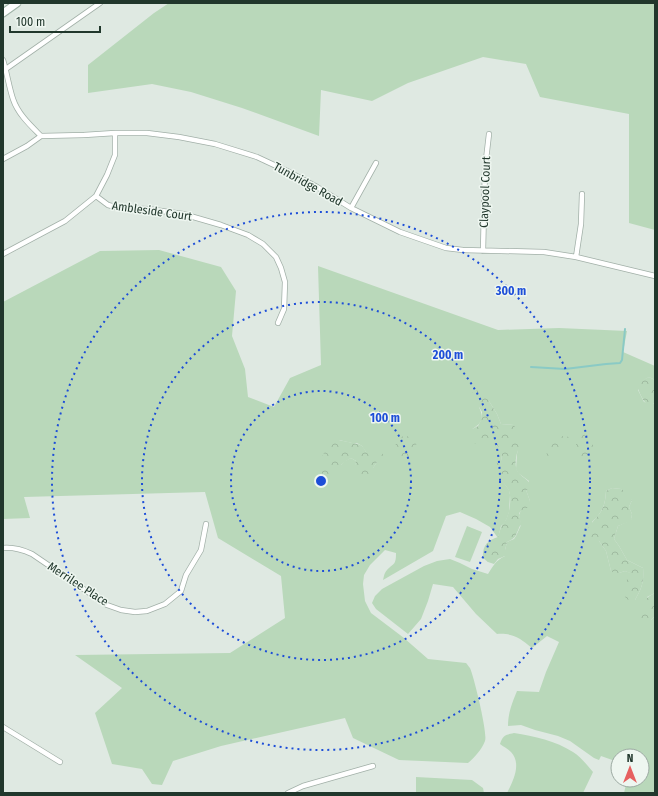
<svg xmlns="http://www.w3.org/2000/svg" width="658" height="796" font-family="'Fira Sans Condensed',sans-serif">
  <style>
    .grass { fill: #b9d8ba; fill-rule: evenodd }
    .forest { fill: url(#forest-crowns) }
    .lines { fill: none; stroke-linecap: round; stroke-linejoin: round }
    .stream { stroke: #8acac5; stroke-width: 2 }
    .street-casing { stroke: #a2b0a8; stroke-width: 6 }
    .secondary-casing { stroke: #9fb3a7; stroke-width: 9 }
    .street { stroke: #fff; stroke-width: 4.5 }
    .secondary { stroke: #fff; stroke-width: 7 }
    .ring { fill: none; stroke: #1d4ed8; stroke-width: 2; stroke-dasharray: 2 4 }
    .labels { text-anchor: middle; stroke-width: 3; stroke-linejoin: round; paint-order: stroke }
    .street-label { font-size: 12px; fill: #21372c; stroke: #eef6f0 }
    .centre { fill: #1d4ed8; stroke: #eef6f0; stroke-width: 2 }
    .ring-label { font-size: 12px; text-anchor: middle; font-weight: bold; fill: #1d4ed8; stroke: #eef6f0; stroke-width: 3; stroke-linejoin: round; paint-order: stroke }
  </style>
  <defs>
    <pattern id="forest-crowns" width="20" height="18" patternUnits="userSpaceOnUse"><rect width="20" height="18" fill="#b9d8ba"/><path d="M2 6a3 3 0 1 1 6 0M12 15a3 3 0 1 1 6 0" fill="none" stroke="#9fbaa0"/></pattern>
  </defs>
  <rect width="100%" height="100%" fill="#dfe9e2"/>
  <path class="grass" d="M169,3H655V230L629,223V114L540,97L526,64L483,57L408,83L372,101L321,90L319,136L242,108L191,92L152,84L88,93V65L154,13Z
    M159,250L221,267L236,291L232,336L245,369L248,397L274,407L290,378L321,365L318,266L498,330L559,328L627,331L623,352L655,366V380L649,377L640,382L638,390L644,402L653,404L655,403V593L647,597L651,620L655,616V793H624L627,780H642V756H618V762L601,756L599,760L594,758L570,741L558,736L535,730L521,725L508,726C508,713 512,703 517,691L539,692L546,672L559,642L547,636L532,648C520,638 513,633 497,634L476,614L453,587L433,584L428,601L421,619L408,634L376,609L372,603L375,596L382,589L424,566L437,561L450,559L460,563L472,569L488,574C494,565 495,561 505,556V550L507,542L514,539L516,536L521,525L519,515L521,510L530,501L526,490L529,481L518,473L516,469L517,454L518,448L514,425L501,424L497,414L489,401V394L479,407C484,418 482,424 472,429L489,441L498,446L502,455L501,461L504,483L509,490L510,495L509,512L507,518L505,522L501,526L498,538L490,527L476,519L460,512L446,516L433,551L383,580C384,577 384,573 387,570C394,563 396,565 396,553L385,550L370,565L364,575L363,584L365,601L371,613L404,638L428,659L466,663C467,664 469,667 470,668C474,677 488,734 485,741C482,749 475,757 468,763L399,760L353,738L345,718L221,746L173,761L162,785L152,784L142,769L112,764L95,713L122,688L75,655L230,653L285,618L281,576L218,538L205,492L24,497L30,518L3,519V302L100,251ZM339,440L352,443H357L362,446L366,452L377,462L373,468L355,470L356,461L351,458L345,461L341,465ZM612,488L621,489L632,500L629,507L632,514L631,520L618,526L614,539L619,546L627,560L643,568C644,582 642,588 635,600L631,573L625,571L619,573L611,571L606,551L599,541L592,522C603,511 605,506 606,491Z
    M467,526L482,532L470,562L455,557Z
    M514,733C534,736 556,741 573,752C581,757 587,765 593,772L583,793H507C513,781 522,764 511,752C508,749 504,747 500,744C503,735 505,735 514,733Z
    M416,777L472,780L483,788L484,793H416Z"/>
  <path class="forest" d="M649,377L655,380V403C653,404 651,405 648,404C643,403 638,389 636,383Z
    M478,390H483L488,392L489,394V401L497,414L501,424L514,425C518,431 520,437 521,444C517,449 513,466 518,472C522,478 528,478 531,486L529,489L526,490L530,501L529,507C512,514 522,515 521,525C520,526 519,527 519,528C515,537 516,538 507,542L505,550V556L498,559L494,564L488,562L483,558C482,547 487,540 498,537C499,534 500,529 502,525C504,522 506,521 507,517C510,511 512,495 508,489C503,481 495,474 494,464L501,461L502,455L498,451V446L489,442C483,445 478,445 471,442L469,437L472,429L478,426L481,420L482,412L479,407L474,403L471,398L472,393Z
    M584,434L593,445C593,452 588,456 582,458C576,451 575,446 577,437Z
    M406,436C417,438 420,448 412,456C405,455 400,458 395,454C393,447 396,443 400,437Z
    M555,436H561L570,437V443L563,450L555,460L551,461C542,453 548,443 555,436Z
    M339,440C345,442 359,443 362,446C364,448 365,450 366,452L372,449H379L384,456L381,460L377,462C370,472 368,483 354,470L356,461L351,458L346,461L341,465L337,473L331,475H323C316,459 325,448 339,440Z
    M612,488L621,489L631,494L632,500L629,507L632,514L631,521L618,526L614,539L619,546L627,560L643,568C644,582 642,588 635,600L629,601L625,597L623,588L630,573L625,571L619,573H614L611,571L606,551L599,541L589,537L587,529C599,513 605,512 606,491Z
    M655,593V616L651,620H647L641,618C639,604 643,599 655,593Z"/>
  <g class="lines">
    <path class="stream" d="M531,367L565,369L606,364L620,363L622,360L625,329"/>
    <g class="street-casing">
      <path id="street" d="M3,60C7,73 9,87 13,99C18,114 30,125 41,136L84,135L115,133H147L179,137L215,144L257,157L287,171L317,187L351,208L400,232L446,248L463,250L544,252L576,257L655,276
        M3,71L100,3
        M3,159L27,146L41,136
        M96,196L108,205L119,208L148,209L183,214L221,225L248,235L263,244L276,257L281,268L285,282L284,309L278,323
        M351,208L376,163
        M483,251L485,168L489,134
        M3,254L65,221L96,196L107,175L115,155V133
        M576,257L581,224L582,194
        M3,548C13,547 23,550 32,554L107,605L121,610L135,612L147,611L165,604L181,591L186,575L201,550L206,524
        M3,727L60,762
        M288,793L303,786L373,766"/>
    </g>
    <g class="secondary-casing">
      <path id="secondary" d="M3,13L17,3"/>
    </g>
    <use href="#street" class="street"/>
    <use href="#secondary" class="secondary"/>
  </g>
  <g class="ring">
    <circle cx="321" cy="481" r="90"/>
    <circle cx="321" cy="481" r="179"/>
    <circle cx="321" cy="481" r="269"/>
  </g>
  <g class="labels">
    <g class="street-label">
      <text transform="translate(308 184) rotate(29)" y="4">Tunbridge Road</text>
      <text transform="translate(485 192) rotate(-88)" y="4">Claypool Court</text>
      <text transform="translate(152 211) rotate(8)" y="4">Ambleside Court</text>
      <text transform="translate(78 584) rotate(33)" y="4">Merrilee Place</text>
    </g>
  </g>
  <circle cx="321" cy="481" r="6" class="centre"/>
  <g class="ring-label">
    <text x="511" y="295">300 m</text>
    <text x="448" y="359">200 m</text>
    <text x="385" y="422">100 m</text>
  </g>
  <rect width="658" height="796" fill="none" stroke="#21372c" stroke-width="8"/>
  <g transform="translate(630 768)"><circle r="19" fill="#eef6f0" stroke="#9caaa2"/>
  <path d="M0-3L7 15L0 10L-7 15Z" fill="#e6605f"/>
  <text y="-6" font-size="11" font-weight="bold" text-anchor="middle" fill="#21372c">N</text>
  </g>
  <path d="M10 26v6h90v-6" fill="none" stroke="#21372c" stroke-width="2"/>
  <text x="16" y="26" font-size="12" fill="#21372c" stroke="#eef6f0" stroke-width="3" paint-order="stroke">100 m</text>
</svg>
